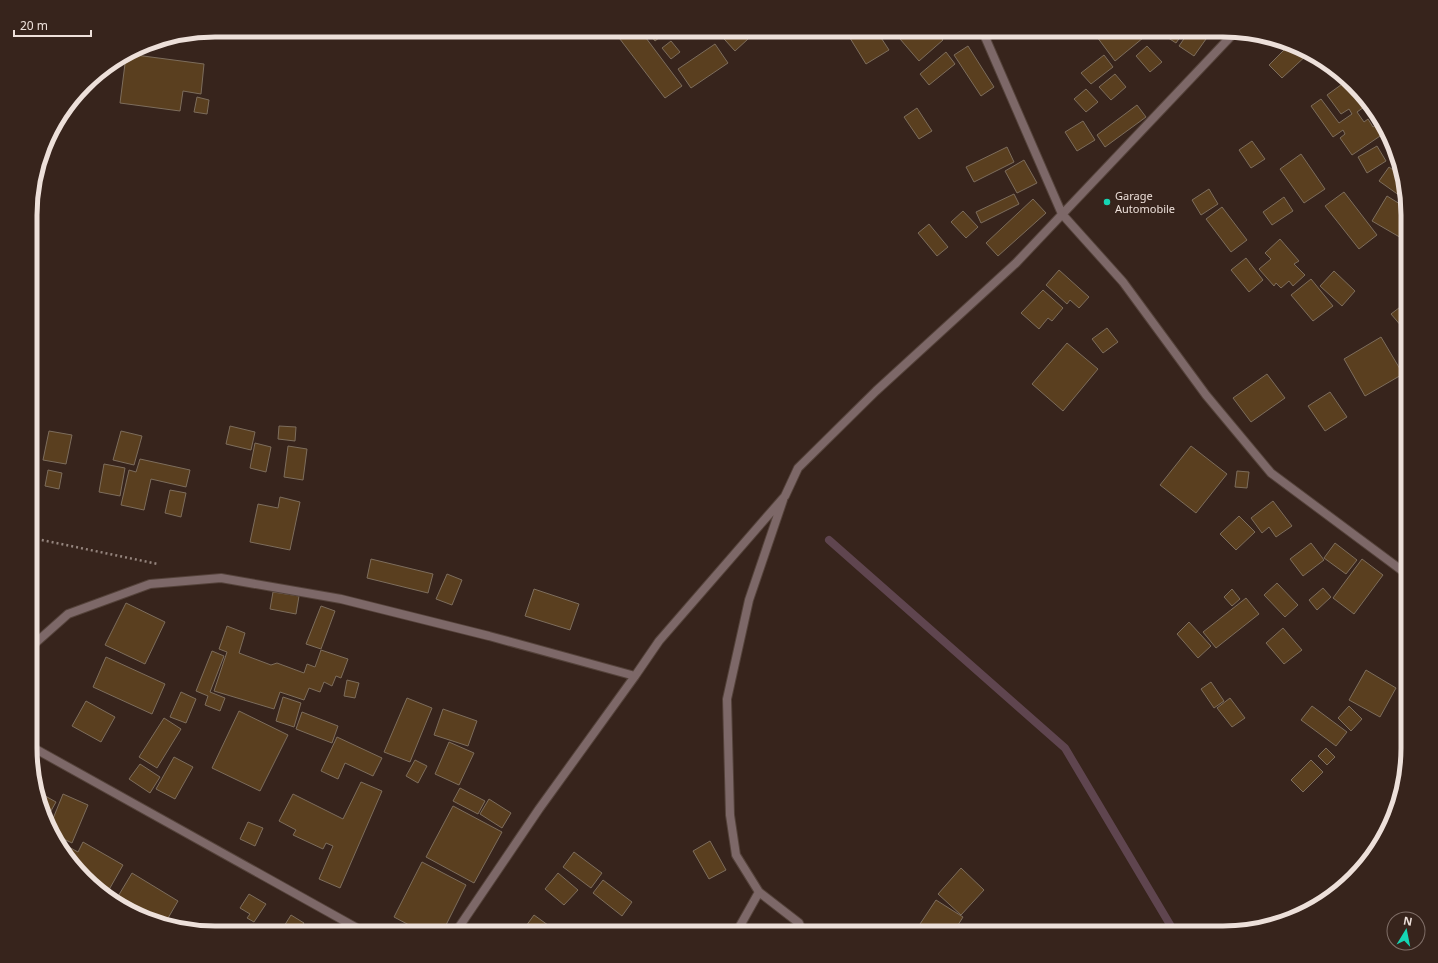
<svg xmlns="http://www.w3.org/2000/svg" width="1438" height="963" font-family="'Noto Sans',sans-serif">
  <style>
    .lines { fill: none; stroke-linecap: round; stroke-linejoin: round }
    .stream { stroke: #5f454f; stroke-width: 8 }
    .building { fill: #5a3f1f; stroke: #7d6d5c }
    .street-casing { stroke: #54423a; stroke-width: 10 }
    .path { stroke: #95857e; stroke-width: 2.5; stroke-dasharray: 2 3; stroke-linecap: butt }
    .street { stroke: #7d6868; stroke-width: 8 }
    .poi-dot { fill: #15d5b3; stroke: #37241c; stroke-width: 1.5 }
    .labels { text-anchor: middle; stroke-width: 3.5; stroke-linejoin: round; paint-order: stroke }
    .poi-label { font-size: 11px; fill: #ede0da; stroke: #37241c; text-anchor: start }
    .rim { fill: none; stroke: #ede0da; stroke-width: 5 }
  </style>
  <rect width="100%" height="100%" fill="#37241c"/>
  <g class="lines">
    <path class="stream" d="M829,540L1065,748L1175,933"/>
  </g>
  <path class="building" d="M613,30H640L682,86L665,98Z
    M647,30H662L665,33L655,41Z
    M716,30H740L748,39L735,51Z
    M845,30H876L889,50L866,64Z
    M911,30H934L943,40L919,61L900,39Z
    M1106,30H1137L1143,38L1115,61L1097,37Z
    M1156,30H1185L1176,43Z
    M1190,30H1208L1211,32L1194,56L1179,46Z
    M671,41L680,52L671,59L662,48Z
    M715,44L728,63L691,88L678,69Z
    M1290,44L1309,53L1282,78L1269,65Z
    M968,46L994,87L981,96L954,55Z
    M1147,46L1162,62L1150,72L1136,56Z
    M946,52L955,64L929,85L920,74Z
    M128,54L204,64L201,94L183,91L180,111L120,103L126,56Z
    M1104,55L1113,67L1091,84L1081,73Z
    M1115,74L1126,87L1111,100L1099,87Z
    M1345,82L1367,105L1357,112L1364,122L1368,119L1373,127L1378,124L1373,116L1375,114L1383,123L1386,132L1352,155L1340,138L1345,134L1343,130L1333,137L1311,106L1321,99L1339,123L1352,114L1349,109L1341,114L1327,95Z
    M1086,89L1098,102L1086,112L1074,99Z
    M197,97L209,100L207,114L194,112Z
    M1137,105L1146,117L1105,147L1097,135Z
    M917,108L932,131L919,139L904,117Z
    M1083,121L1095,140L1077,151L1065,132Z
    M1252,141L1265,159L1251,168L1239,150Z
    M1377,146L1386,161L1367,173L1358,157Z
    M1007,147L1014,162L974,182L966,167Z
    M1301,154L1325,189L1304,203L1280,169Z
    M1024,160L1037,183L1017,193L1005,171Z
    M1389,167L1399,174L1405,195L1403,198L1379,181Z
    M1209,189L1218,204L1201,215L1192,200Z
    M1344,192L1377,235L1359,249L1325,206Z
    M1014,194L1019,204L981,223L976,212Z
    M1387,196L1408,209V232L1403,239L1372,221Z
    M1284,197L1293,211L1272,225L1263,212Z
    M1033,199L1046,213L998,256L986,243Z
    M1222,207L1247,240L1231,252L1206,219Z
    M963,211L978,227L966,238L951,222Z
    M929,224L948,247L937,256L918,233Z
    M1280,239L1299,261L1294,264L1305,275L1293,286L1289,281L1281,288L1276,283L1274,286L1259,269L1271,259L1265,253Z
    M1246,258L1263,280L1249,292L1231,270Z
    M1059,270L1089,297L1079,308L1070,300L1067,304L1046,285Z
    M1334,271L1355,291L1342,306L1320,286Z
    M1311,279L1333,306L1313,321L1291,295Z
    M1043,290L1063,308L1052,321L1048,318L1039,329L1021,313Z
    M1408,301V334L1391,314Z
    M1107,328L1118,342L1103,353L1092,339Z
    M1381,337L1403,374L1365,396L1344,359Z
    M1067,343L1098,369L1063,411L1032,384Z
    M1267,374L1285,398L1251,422L1233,398Z
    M1330,392L1347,417L1325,431L1308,406Z
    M230,426L255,432L251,450L226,444Z
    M279,426L296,427L295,441L278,439Z
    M49,431L72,435L66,464L43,460Z
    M121,431L142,436L134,465L113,460Z
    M255,443L271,447L266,472L250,468Z
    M288,446L307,449L303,480L284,477Z
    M1191,446L1227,474L1196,513L1160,485Z
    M140,459L190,470L186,487L151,479L144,510L121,505L129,470L136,472Z
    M104,464L125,468L120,496L99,492Z
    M48,470L62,473L59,489L45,486Z
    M1237,471L1249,472L1247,488L1235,487Z
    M170,490L186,493L181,517L165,513Z
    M280,497L300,502L290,550L250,542L258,504L278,508Z
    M1273,501L1292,526L1276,537L1269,527L1262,533L1251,518Z
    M1239,516L1255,532L1236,550L1220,534Z
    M1311,543L1324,560L1303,576L1290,559Z
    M1335,543L1357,560L1346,574L1324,558Z
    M371,559L433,574L428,593L367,578Z
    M1362,559L1383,575L1354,614L1333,598Z
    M447,574L462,580L452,605L436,599Z
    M1277,583L1298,605L1285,617L1264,595Z
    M1323,588L1331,597L1317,610L1309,600Z
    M534,589L579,604L570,630L525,616Z
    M1232,589L1240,599L1232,606L1224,597Z
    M273,592L299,596L296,614L270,609Z
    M1246,598L1259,614L1216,648L1203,632Z
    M126,603L165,622L145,664L105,645Z
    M321,606L335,611L321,649L306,644Z
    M1189,622L1211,646L1198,658L1177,634Z
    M227,626L245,633L239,653L271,665L277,663L304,673L307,664L315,667L321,650L348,659L341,678L336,676L332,686L324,682L320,692L309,688L304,700L280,692L274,709L214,691L227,652L219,649Z
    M1283,628L1302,650L1284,664L1266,643Z
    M212,651L224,656L210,692L225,698L220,711L205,705L208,696L196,691Z
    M106,657L165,684L152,714L93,687Z
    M1366,670L1396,688L1380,717L1349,700Z
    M347,680L359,683L355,698L344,696Z
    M1211,682L1224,701L1214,708L1201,689Z
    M181,692L196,699L186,723L170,717Z
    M283,697L301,703L294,727L276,721Z
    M407,698L432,708L410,762L384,752Z
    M1230,698L1245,718L1232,727L1217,708Z
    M86,701L115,717L101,742L72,726Z
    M1312,706L1347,732L1336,746L1301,720Z
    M1349,706L1362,719L1351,731L1338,718Z
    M443,709L477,721L468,746L434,735Z
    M239,711L288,735L260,791L212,768Z
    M302,712L338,726L332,743L296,729Z
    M164,718L181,729L157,768L139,757Z
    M337,737L382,758L373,776L345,763L338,779L321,771Z
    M449,742L474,753L459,785L435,774Z
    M1326,748L1335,757L1327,765L1318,756Z
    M174,757L193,767L175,799L156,789Z
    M415,760L427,766L418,783L406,776Z
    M1311,760L1323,772L1303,792L1291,780Z
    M140,764L160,777L150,793L129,779Z
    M361,782L382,791L340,888L319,879L333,846L326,843L323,849L293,835L296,830L279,821L293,794L343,819Z
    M460,788L485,801L478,814L453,801Z
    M38,792L56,802L47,818Z
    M63,794L88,805L72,843L53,834L50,826Z
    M489,799L511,813L502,828L480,814Z
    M453,806L502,832L474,883L426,857Z
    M248,822L263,828L255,846L240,839Z
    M710,841L726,870L709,879L693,851Z
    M83,842L123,865L106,895L62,849L65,845L78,852Z
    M574,852L602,873L591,888L563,867Z
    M422,862L466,885L442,933H424L394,917Z
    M961,868L984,890L961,915L938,894Z
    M132,873L178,901L164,925L156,923L114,903Z
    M558,873L578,890L564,905L545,889Z
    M603,880L632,902L622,916L593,893Z
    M249,894L266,904L254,922L247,918L250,914L240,908Z
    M936,900L963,917L953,933H914Z
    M291,915L304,923L297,933H283L281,931Z
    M534,915L559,933H536L526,926Z
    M264,925L276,933H259Z"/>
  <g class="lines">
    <g class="street-casing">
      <path id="street" d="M982,30L1062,214L1123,282L1206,395L1271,473L1408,575
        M32,646L68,614L150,584L221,578L341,599L489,636L635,676
        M32,747L366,933
        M759,892L799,923L803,933
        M455,933L539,809L635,676L659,641L785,496L798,468L876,391L1016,263L1235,32
        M736,933L759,892L736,855L730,815L727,699L749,600L783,500"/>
    </g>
    <path class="path" d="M32,538L158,564"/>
    <use href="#street" class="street"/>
  </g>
  <circle class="poi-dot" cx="1107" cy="202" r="4"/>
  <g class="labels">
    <g class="poi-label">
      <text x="1115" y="200">Garage<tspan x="1115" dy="13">Automobile</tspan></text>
    </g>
  </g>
  <path d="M0 0H1438V963H0ZM215 37H1223A178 178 0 0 1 1401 215V748A178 178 0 0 1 1223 926H215A178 178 0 0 1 37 748V215A178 178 0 0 1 215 37Z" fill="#37241c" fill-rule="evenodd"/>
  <path class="rim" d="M215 37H1223A178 178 0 0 1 1401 215V748A178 178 0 0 1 1223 926H215A178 178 0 0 1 37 748V215A178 178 0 0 1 215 37Z"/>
  <g transform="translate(1406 931) rotate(10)"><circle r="19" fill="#37241c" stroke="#806f68"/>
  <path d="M0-3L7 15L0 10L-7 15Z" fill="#15d5b3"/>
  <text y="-6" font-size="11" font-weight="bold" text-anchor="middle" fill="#ede0da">N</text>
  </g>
  <path d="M14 30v6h77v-6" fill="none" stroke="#ede0da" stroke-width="2"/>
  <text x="20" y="30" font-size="12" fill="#ede0da" stroke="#37241c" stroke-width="3" paint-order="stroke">20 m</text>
</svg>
